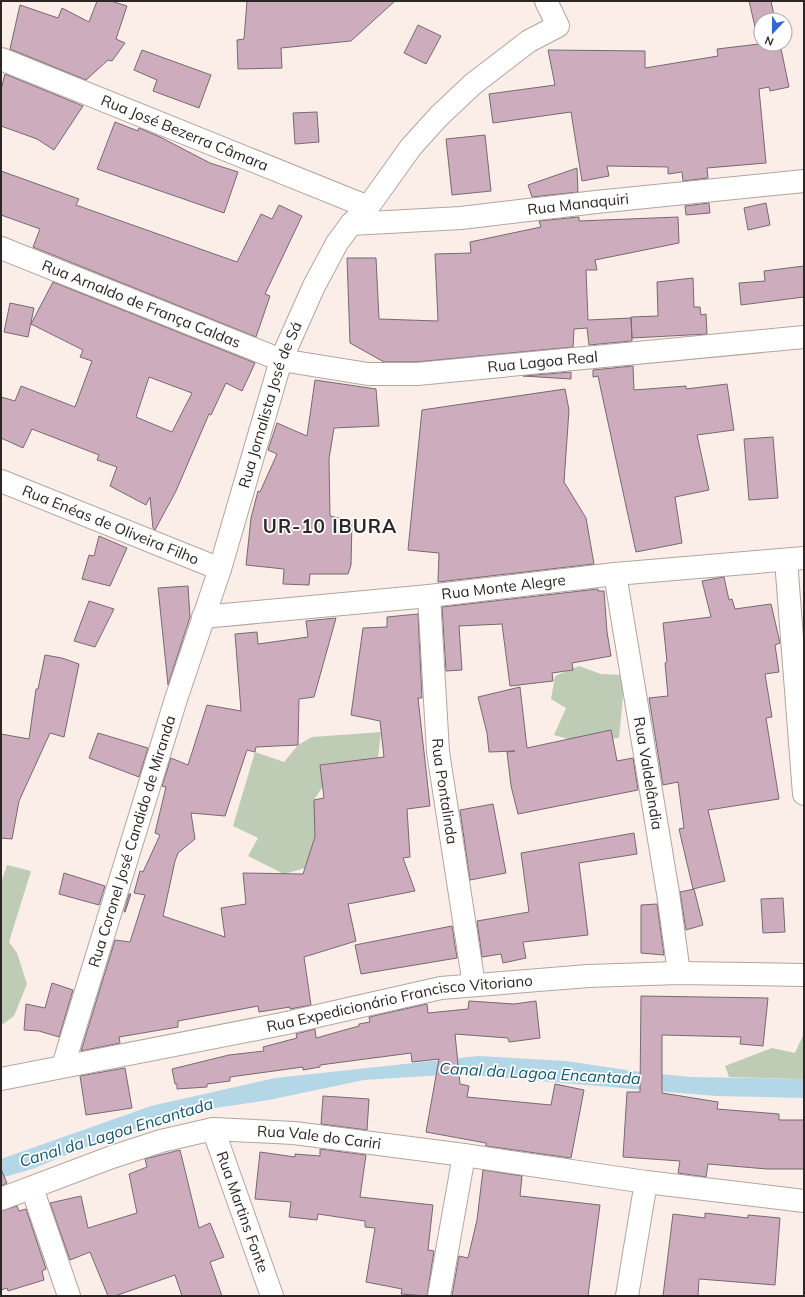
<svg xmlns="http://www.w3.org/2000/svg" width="805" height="1297" font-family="Mulish,sans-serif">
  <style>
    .green { fill: #bfccb5 }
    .water { fill: #b4d7e8 }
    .building { fill: #cdacbd; stroke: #766a70; fill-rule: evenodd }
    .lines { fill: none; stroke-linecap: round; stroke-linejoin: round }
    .street-casing { stroke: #b2a5a0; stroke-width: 24 }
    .secondary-casing { stroke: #b2a5a0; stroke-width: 24 }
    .street { stroke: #fff; stroke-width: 22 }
    .secondary { stroke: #fff; stroke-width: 22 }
    .labels { text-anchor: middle; stroke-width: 3.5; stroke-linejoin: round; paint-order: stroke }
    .street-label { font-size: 15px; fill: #2c2725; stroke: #fefefe }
    .water-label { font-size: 16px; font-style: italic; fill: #13546c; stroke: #fefefe }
    .district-label { font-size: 19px; font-weight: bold; letter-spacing: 1px; fill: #2c2725; stroke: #fefefe }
  </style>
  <rect width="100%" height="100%" fill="#fbeee8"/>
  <path class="green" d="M579,666L601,674L625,675L619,738L575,741L554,735L566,708L551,699L555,676Z
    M381,732L378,758L320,765L323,786L314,800L315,837L305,868L284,874L248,856L258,838L233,826L255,752L284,762L298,745L312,737Z
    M7,865L31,871L9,942L17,953L27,984L14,1016L3,1024L1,1023V883Z
    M804,1033V1079L729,1077L725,1066L772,1048L795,1053Z"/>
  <path class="water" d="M478,1056L566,1061L633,1071L690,1077L804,1079V1098L715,1096L459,1074L364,1080L269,1100L194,1111L113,1136L32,1169L1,1178V1159L151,1106L275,1078Z"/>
  <path class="building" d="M97,1H111L127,6L116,39L125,43L112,61L108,60L86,80L10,49L20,5L58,18L62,8L89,22Z
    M247,1H395L351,41L281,48L282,68L238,69L237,40L244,39Z
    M749,1H771L775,20H761V44H780L789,87L770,91L769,87L759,89L766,163L707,168L708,178L683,181L682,172L668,174V167L607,166L609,176L582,181L571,112L493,123L489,94L555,85L548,50L645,51V68L718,56L717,49L759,44Z
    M418,25L441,36L426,64L404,53Z
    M142,50L211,75L199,108L153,91L157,80L134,70Z
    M5,74L83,106L54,150L37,139L1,126V90Z
    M317,112L319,142L295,144L293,113Z
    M115,122L138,131L139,128L160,137L210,163L238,172L224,213L97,169Z
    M485,135L491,191L452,195L446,139Z
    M577,168L578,192L532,197L528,185Z
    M1,171L79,199L76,205L237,262L261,214L272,219L279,205L302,216L265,294L270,296L256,337L33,247L40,229L1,215Z
    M709,203L710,213L686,215L685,206Z
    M766,203L770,225L748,230L744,208Z
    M579,217V221L678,217L679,243L595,260L597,270H586L588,320L631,318L632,341L589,345L587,328L574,329L573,347L416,362H384L350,343L347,258H376L379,319L438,321L435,254L471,253L470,242L541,227L539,221Z
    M804,266V297L741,305L739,283L765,281L764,271Z
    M693,278L694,307H700L701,315L706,314L707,334L632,338L631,317L658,316L657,282Z
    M53,282L255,363L242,391L226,383L211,415L209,414L176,491L155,530L153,528L150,497L146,505L110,486L117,467L97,460L99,455L32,429L23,448L1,438V397L15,401L21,386L75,407L92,361L80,357L83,350L31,324ZM149,377L192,393L172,432L136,417Z
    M10,303L34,308L28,337L4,332Z
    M633,366L634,390L686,386V389L727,384L734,430L697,435L709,490L675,497L682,543L636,552L598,376L593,377V370Z
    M571,372V379L523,376Z
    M315,380L376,389L379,426L334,428L329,459L330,516L352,521L351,565L348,574H310L309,585L283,584L284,569L246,565L251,518L258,491L260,492L277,454L268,450L277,423L307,436Z
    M565,389L569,410L564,482L586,518L594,564L438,582L439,553L408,550L422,410Z
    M773,437L778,498L749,500L744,439Z
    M99,536L127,548L110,586L82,579L89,555L94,556Z
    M724,577L729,600L732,599L735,609L771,604L780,643L775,645L779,672L765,674L772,717L766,718L779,799L708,810L725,881L693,889L679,829L684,828L678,782L663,785L649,698L668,696L665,663L667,662L663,623L711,617L702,581Z
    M188,586L190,617L168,685L158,588Z
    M598,589V591H604L607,632L611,656L572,663L573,670L552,673L553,681L510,686L502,624L459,626L462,670L446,671L442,607Z
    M89,601L114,609L95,647L74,641Z
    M418,614L422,698H418L430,806L407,809L410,857L403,858L415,891L348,904L356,941L304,957L311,1005L290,1009V1007L259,1012L258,1006L178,1021V1027L119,1037L120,1043L81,1051L115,940L130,942L145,895L134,893L140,871L143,872L160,835L155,833L166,787L162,786L171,758L188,765L207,705L241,711L235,634L257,632L258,644L308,637L306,621L336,618L314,697L299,699L298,745L256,747L255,752L247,750L225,816L191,813L195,839L178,853L175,861L163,916L225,937L221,908L246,904L243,873L303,874L315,837L314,800L324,798L320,765L384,757L380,721L351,715L363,628L387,627V617Z
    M45,655L62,658L79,664L64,737L50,733L19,801L12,839L1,838V734L29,739L36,689H38Z
    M520,687L527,748L611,730L617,761L633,758L638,790L518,814L511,786L507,752L515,751L489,752L487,733L478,697Z
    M98,733L148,748L139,777L89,758Z
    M493,804L506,873L470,880L460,810Z
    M634,833L637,854L579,863L588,935L523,942L526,958L503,963L501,954L482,957L477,921L529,912L521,853Z
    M64,873L105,886L99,905L59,894Z
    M694,889L703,925L686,930L680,892Z
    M129,894H131L125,912H124Z
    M783,898L785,932L763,933L761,899Z
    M657,904L664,955L641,953V905Z
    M452,926L457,958L361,974L355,945Z
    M52,983L73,990L59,1037L39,1031L24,1030L26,1004L45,1008Z
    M641,996L768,998L763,1046L740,1044L741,1037L662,1035V1093L718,1102L717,1109L779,1114V1120H804V1169H767L708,1164L706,1177L678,1173L680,1161L623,1157L627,1092H640Z
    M469,1001L514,1004L536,1001L540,1038L509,1042L508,1038L455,1034L460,1084L469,1086L467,1097L551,1105L555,1084L584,1090L571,1158L486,1146V1143L426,1132L439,1059L412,1062L411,1053L320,1065V1067L303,1070V1067L230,1077V1081L207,1084V1087L177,1089V1084H175L172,1069L229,1055L264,1051L263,1047L297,1038L296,1034L315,1029L316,1038L359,1026V1024L370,1022L369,1017L427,1004L428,1013L468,1009Z
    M125,1068L132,1108L86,1115L80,1076Z
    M323,1096L369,1099L367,1130L321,1124Z
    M320,1149L366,1155L360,1197L433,1205L428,1250L434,1251L427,1296L401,1294L402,1289L366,1282L375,1228L365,1227V1221L318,1214L317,1220L289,1217L291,1202L255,1199L260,1152L295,1157V1154L320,1156Z
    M180,1150L199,1228L210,1223L224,1257L210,1262L222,1296H182L175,1275L115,1296H108L90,1252L70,1260L50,1203L81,1196L88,1228L137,1213L129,1174L147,1167L145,1159Z
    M1,1169L7,1183L1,1186Z
    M483,1170L522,1176L520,1196L600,1205L588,1296H452L459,1256L468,1258L477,1220Z
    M17,1206L19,1211L26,1209L46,1269L42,1271L44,1280L8,1291L7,1288L1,1290V1211Z
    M705,1213L748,1218V1215L780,1218L775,1285L699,1279L698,1296H663L673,1214L705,1218Z"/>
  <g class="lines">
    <g class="street-casing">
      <g id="street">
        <path id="s1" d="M1,59L368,207"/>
        <path id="s2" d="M351,224L461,218L596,202L804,181"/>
        <path id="s3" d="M1,248L281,360L368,374H417L804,337"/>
        <path id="s4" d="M1,481L220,569"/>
        <path d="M786,560L804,794"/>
        <path id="s5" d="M615,574L668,893L679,973"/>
        <path id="s6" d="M429,596L438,752L474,985"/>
        <path id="s7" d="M203,617L429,596L615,574L804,558"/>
        <path id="s8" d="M63,1066L176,699L220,569L281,360L314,286L337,243L351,224L368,207L411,147L439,116L473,84L529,41L558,26L546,1"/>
        <path id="s9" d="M213,1129L272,1296"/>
        <path d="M32,1188L69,1296"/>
        <path d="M439,1296L464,1155"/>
      </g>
    </g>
    <g class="secondary-casing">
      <g id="secondary">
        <path id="s10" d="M1,1079L282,1024L441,988L588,976L679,973L804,975"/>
        <path id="s11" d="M1,1199L112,1157L161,1141L213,1129L294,1133L464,1155L646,1182L804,1201"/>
        <path d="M627,1296L646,1182"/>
      </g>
    </g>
    <use href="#street" class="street"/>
    <use href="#secondary" class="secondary"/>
  </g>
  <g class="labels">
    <g class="street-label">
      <text dy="5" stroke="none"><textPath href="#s1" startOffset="198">Rua José Bezerra Câmara</textPath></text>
      <text dy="5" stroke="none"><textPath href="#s2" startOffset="228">Rua Manaquiri</textPath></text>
      <text dy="5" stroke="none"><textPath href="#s3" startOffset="151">Rua Arnaldo de França Caldas</textPath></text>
      <text dy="5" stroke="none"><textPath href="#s3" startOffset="565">Rua Lagoa Real</textPath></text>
      <text dy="5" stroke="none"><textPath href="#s8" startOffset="693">Rua Jornalista José de Sá</textPath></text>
      <text dy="5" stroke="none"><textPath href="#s4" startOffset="118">Rua Enéas de Oliveira Filho</textPath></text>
      <text dy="5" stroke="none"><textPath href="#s7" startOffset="302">Rua Monte Alegre</textPath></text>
      <text dy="5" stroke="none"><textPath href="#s5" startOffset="202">Rua Valdelândia</textPath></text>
      <text dy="5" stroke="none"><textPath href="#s6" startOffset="196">Rua Pontalinda</textPath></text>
      <text dy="5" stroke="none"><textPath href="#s8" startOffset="235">Rua Coronel José Candido de Miranda</textPath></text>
      <text dy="5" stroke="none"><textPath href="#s10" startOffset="406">Rua Expedicionário Francisco Vitoriano</textPath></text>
      <text dy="5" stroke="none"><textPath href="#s11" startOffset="330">Rua Vale do Cariri</textPath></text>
      <text dy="5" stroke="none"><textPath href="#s9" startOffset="88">Rua Martins Fonte</textPath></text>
    </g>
    <g class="water-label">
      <text transform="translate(540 1073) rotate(3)" y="6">Canal da Lagoa Encantada</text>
      <text transform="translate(116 1132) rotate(-17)" y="6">Canal da Lagoa Encantada</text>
    </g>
    <g class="district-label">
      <text x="330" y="533">UR-10 IBURA</text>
    </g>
  </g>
  <rect width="805" height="1297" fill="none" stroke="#2c2725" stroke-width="4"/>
  <g transform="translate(773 32) rotate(202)"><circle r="19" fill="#fefefe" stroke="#aaa8a7"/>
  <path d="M0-3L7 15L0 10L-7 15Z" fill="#3367d6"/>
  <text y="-6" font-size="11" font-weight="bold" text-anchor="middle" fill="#2c2725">N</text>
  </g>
</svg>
